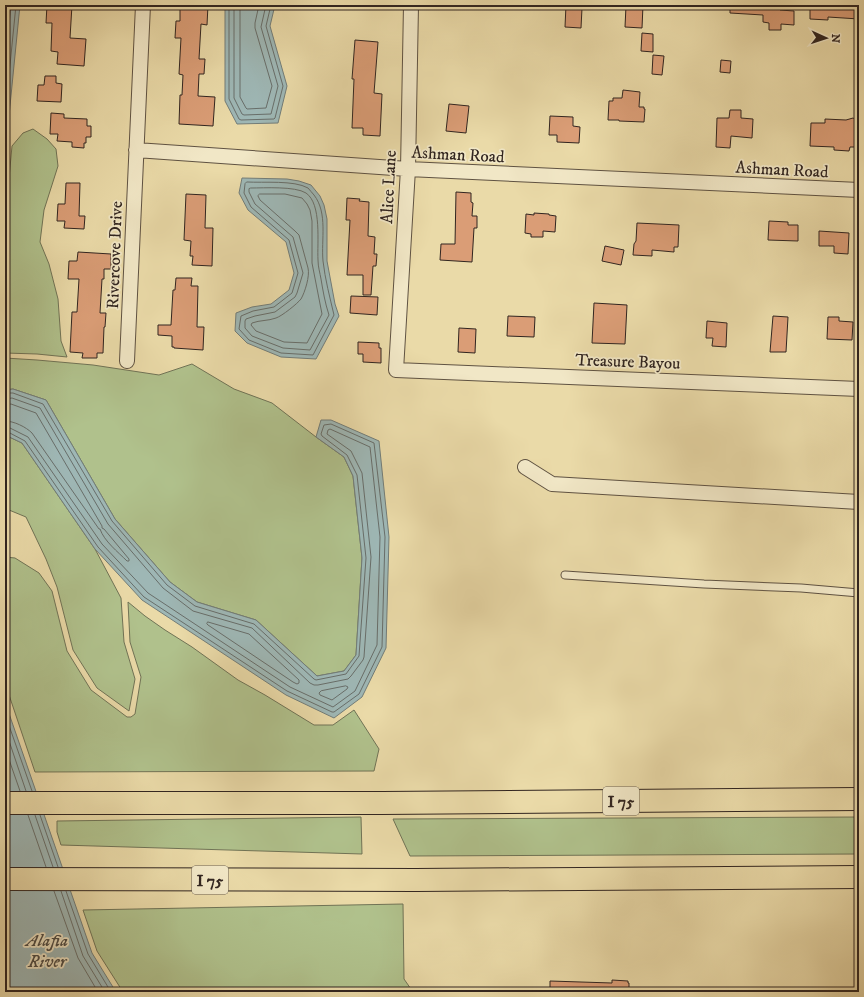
<svg xmlns="http://www.w3.org/2000/svg" width="864" height="997" font-family="'IM FELL DW Pica',serif">
  <style>
    .green { fill: #b0c18c; stroke: #707356 }
    .water { fill: #9eb7b5; stroke: #727d79 }
    .lines { fill: none; stroke-linecap: round; stroke-linejoin: round }
    .shore { stroke: #686e6a; stroke-width: 1 }
    .building { fill: #da9d76; stroke: #312520 }
    .lane-casing { stroke: #5f5242; stroke-width: 9 }
    .street-casing { stroke: #5f5242; stroke-width: 16 }
    .highway-casing { stroke: #312520; stroke-width: 24 }
    .lane { stroke: #f1e7c6; stroke-width: 7 }
    .street { stroke: #f1e7c6; stroke-width: 14 }
    .highway { stroke: #eadaa8; stroke-width: 22 }
    .labels { text-anchor: middle; stroke-width: 3.5; stroke-linejoin: round; paint-order: stroke }
    .shield { fill: #f1e7c6; stroke: #6b5f52; stroke-width: 1 }
    .shield-label { font-size: 16px; font-weight: bold; fill: #312520 }
    .street-label { font-size: 17px; fill: #312520; stroke: #f1e7c6 }
    .water-label { font-size: 18px; font-style: italic; fill: #4c4a45; stroke: #f1e7c6 }
  </style>
  <rect width="100%" height="100%" fill="#eadaa8"/>
  <filter id="stains"><feTurbulence type="fractalNoise" baseFrequency=".005" numOctaves="4"/><feColorMatrix values="0 0 0 0 .2 0 0 0 0 .09 0 0 0 0 .02 0 0 0 .5 -.17"/></filter>
  <radialGradient id="worn" r=".72"><stop offset=".6" stop-color="#630" stop-opacity="0"/><stop offset="1" stop-color="#630" stop-opacity=".3"/></radialGradient>
  <path class="green" d="M33,129L47,139L56,149L58,166L44,210L40,242L49,264L58,299L61,341L67,357L37,354L5,353V221L12,146L23,133Z
    M5,358L37,360L93,365L159,375L192,364L234,389L272,403L316,437L344,457L353,476L362,558L356,655L344,671L317,676L256,620L197,602L170,582L115,519L46,400L13,389L5,390Z
    M5,435L22,443L95,549L121,598L124,642L135,679L129,711L97,688L73,650L57,587L46,559L26,517L9,510L5,515Z
    M5,557L15,558L39,573L52,591L67,651L91,690L127,717H131L135,714L141,677L130,642L128,602L145,616L165,630L192,647L238,680L265,695L314,725H333L354,710L379,749L374,771L35,772L5,683Z
    M361,817L362,854L61,845L57,832V821Z
    M859,817V854L410,856L393,819Z
    M403,904L404,979L413,992H123L97,951L83,910Z"/>
  <path class="water" d="M5,5H20L5,156Z
    M225,5H275L270,26L287,86L278,123L237,124L225,101Z
    M242,178L287,179L299,181L311,185L320,196L324,205L327,219V261L335,304L339,316L316,359L281,357L247,343L235,331L236,313L252,307L271,304L289,290L294,273L286,242L248,210L239,193Z
    M13,389L46,400L115,519L170,582L197,602L256,620L317,676L344,671L356,655L362,558L353,476L344,457L316,437L321,420H331L379,441L389,537L386,648L362,697L334,718L286,695L142,600L95,549L22,443L5,435V390Z
    M5,702L92,953L116,992H5Z"/>
  <g class="lines">
    <path class="shore" d="M229,5V99L239,119L241,120L274,119L275,118L283,86L266,26L271,5
      M234,5V98L242,114L244,115L271,114L278,86L261,27L266,5
      M240,5V97L246,108L247,109L266,108L272,86L255,28V23L259,5
      M5,64L11,5
      M5,115L16,5
      M247,182C264,183 294,180 308,188C310,190 312,193 314,195C328,213 321,240 323,261C325,279 330,298 334,315L313,355L281,353L249,340L239,329L241,316L253,311L274,307L292,293L298,273L289,240L251,207L244,193L245,184Z
      M251,188C264,188 295,186 306,193C322,204 317,243 318,260C318,267 320,273 321,279C323,291 325,303 329,315L310,350L283,348L252,336L245,328V321L246,319L255,316L275,312L295,297L297,293L303,273L293,237L255,204L249,192V189Z
      M260,194H285L302,198L307,204L310,210L312,221V263L322,314L307,343L284,342L256,331L251,325L252,323C260,320 268,321 276,318C282,316 297,304 301,299C305,292 310,276 308,268L299,235L295,231L260,200L258,196Z
      M5,393H13L43,404L112,521L167,585L195,606L254,624L314,679L316,680L346,674L359,656L366,558L357,475L347,455L322,436L321,434L324,425L331,424L374,443L385,537L382,647L359,694L334,712H332L287,691L144,597L98,547L25,441L8,432H5
      M5,399L12,398L40,408L108,524L163,588L193,611L252,628L310,683L314,685H318L348,679L351,676L363,660L364,657L371,557L362,473L351,451L327,434L328,430L330,429L370,447L380,537L377,645L355,691L333,707L290,687L148,593L102,544L28,437L10,428L5,427
      M5,405L11,404L36,413L102,526V528L104,529L129,559V561H127C118,552 104,541 100,529H99L32,433C26,427 14,421 5,421
      M208,622L249,634L299,680V683L297,684L293,682L208,625L207,624Z
      M346,686L348,687L347,689L332,700L320,695L319,693L321,691Z
      M5,714L32,791
      M5,729L26,791
      M5,748L20,791
      M28,815L46,867
      M35,815L53,867
      M40,815L58,867
      M54,891L78,958L98,992
      M61,891L83,956L105,992
      M66,891L88,954L111,992"/>
  </g>
  <path class="building" d="M47,5H72L70,38L86,39L84,66L57,64L58,52L51,51L52,23H46Z
    M180,5H208L207,25L201,24L199,59H205L204,74H199L198,96L215,97L213,126L179,124L180,95H182L183,75L179,74L181,38H175L176,21H180Z
    M566,5H581L580,8H582L581,28L565,27Z
    M633,5H643L642,28L625,27L626,6H633Z
    M730,5H780V10L794,11V25L781,24V30H769V23L763,22V15L730,13Z
    M810,5H859V19L828,17V20L810,19Z
    M642,33L653,34V52L641,51Z
    M355,40L378,42L374,93L382,94L380,136L363,135V128H352L354,79H352Z
    M653,55L664,56L662,75L652,74Z
    M721,60L731,61L730,73L720,72Z
    M45,76H56V83L62,84L61,102L37,101L38,85H44Z
    M623,90L640,92L639,107H644V109H645L644,122L619,121V120H608L609,101H613V98H622Z
    M449,104L469,106L466,133L446,131Z
    M730,110H741V118L753,119L752,138L731,136L730,148L716,147L717,118H729Z
    M51,113L64,114V118L87,119V126H91V137H86V143H84V148L72,147V142L57,141L58,134H50Z
    M550,116L573,117V126L580,127L579,143L557,142V135H549Z
    M853,118L859,121L858,147H850L849,151L834,150V147L810,146L811,123H825V119L846,120Z
    M66,183H80L79,216H85L84,229L64,228L65,221H57L58,204H65Z
    M456,192L471,193V202L473,203L472,216H477V228H474L472,262L440,260L441,244H455Z
    M186,194L206,195L205,228H213L212,266L192,265L193,256H190L191,241L184,240Z
    M347,198L360,199L359,201L369,202L368,236L375,237L374,254H377L376,266H373L371,295H363V275H347L350,220H346Z
    M534,213L549,214V215L556,216L555,232L543,231V237H531V234L525,233L526,214L534,215Z
    M769,221L788,222V225H798V241L768,240Z
    M637,223L679,225L678,247H674V252L652,250V256L633,255L634,244L636,241Z
    M819,231L849,233L848,254L834,253V246H819Z
    M605,246L624,250L621,265L602,261Z
    M78,252L111,254V269H104V279H102L100,313H106L105,327H104L103,353H97V358H82L83,353L70,352L72,312H77L79,279H68L69,261H77Z
    M176,278H192L191,286H198L197,327H204L203,350L174,348V347H172V336L158,335V325H171L173,290H175Z
    M351,296L378,297L377,315L350,313Z
    M594,303L627,305L625,344L592,343Z
    M508,316L535,317L534,337L507,336Z
    M773,316L788,317L786,352H770Z
    M828,317H839V321L853,322L852,340L827,339Z
    M707,321L727,323L726,347L712,346L713,338H706Z
    M459,328L476,329L475,353L458,352Z
    M358,342L379,343V348H381V363L363,362V354H358Z
    M612,980L628,981V983H629V992H550V981L612,983Z"/>
  <g class="lines">
    <g class="lane-casing">
      <path id="lane" d="M565,575L704,584L801,588L859,593"/>
    </g>
    <g class="street-casing">
      <path id="street" d="M411,5L408,169L396,370L859,389
        M136,150L408,169L859,190
        M127,361L143,5
        M525,467L552,484L859,502"/>
    </g>
    <g class="highway-casing">
      <path id="highway" d="M5,803H382L859,799
        M5,879L416,880L859,877"/>
    </g>
    <use href="#lane" class="lane"/>
    <use href="#street" class="street"/>
    <use href="#highway" class="highway"/>
  </g>
  <g class="labels">
    <g class="shield">
      <rect x="603" y="787" width="36" height="28" rx="3"/>
      <rect x="192" y="866" width="36" height="28" rx="3"/>
    </g>
    <g class="shield-label">
      <text x="621" y="807">I 75</text>
      <text x="210" y="886">I 75</text>
    </g>
    <g class="street-label">
      <text transform="translate(458 154) rotate(3)" y="6">Ashman Road</text>
      <text transform="translate(782 169) rotate(3)" y="6">Ashman Road</text>
      <text transform="translate(388 187) rotate(-87)" y="6">Alice Lane</text>
      <text transform="translate(114 255) rotate(-88)" y="6">Rivercove Drive</text>
      <text transform="translate(628 361) rotate(2)" y="6">Treasure Bayou</text>
    </g>
    <g class="water-label">
      <text x="47" y="946">Alafia<tspan x="47" dy="21">River</tspan></text>
    </g>
  </g>
  <rect width="864" height="997" fill="none" stroke="#eadaa8" stroke-width="20"/>
  <rect x="6" y="6" width="852" height="985" fill="none" stroke="#312520" stroke-width="2"/>
  <rect x="10" y="10" width="844" height="977" fill="none" stroke="#312520"/>
  <g transform="translate(826 38) rotate(93)" stroke="#f1e7c6" stroke-width="3" paint-order="stroke">
  <path d="M0-3L7 15L0 10L-7 15Z" fill="#312520"/>
  <text y="-6" font-size="11" font-weight="bold" text-anchor="middle" fill="#312520">N</text>
  </g>
  <rect width="100%" height="100%" filter="url(#stains)"/>
  <rect width="100%" height="100%" fill="url(#worn)"/>
</svg>
